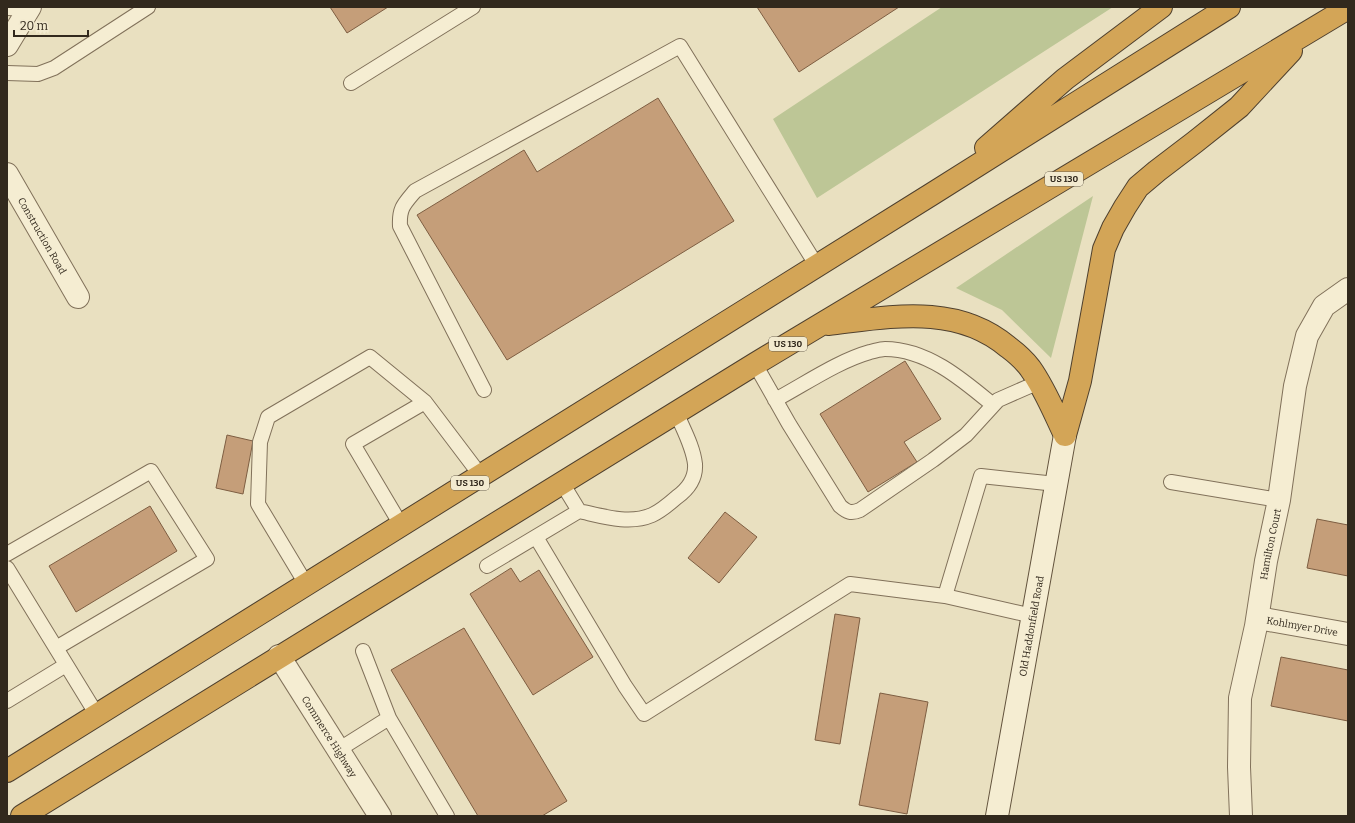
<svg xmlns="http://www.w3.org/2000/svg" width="1355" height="823" font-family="Bitter,serif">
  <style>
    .green { fill: #bdc696 }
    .building { fill: #c59e79; stroke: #7e5e42 }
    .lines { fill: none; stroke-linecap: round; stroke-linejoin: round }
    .lane-casing { stroke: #81715a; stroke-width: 16 }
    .street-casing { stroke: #81715a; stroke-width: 24 }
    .secondary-casing { stroke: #63533d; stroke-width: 24 }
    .highway-casing { stroke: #4f402e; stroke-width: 24 }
    .lane { stroke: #f5edd2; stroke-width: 14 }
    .street { stroke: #f5edd2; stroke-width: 22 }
    .secondary { stroke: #f5edd2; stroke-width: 22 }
    .highway { stroke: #d3a557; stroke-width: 22 }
    .labels { text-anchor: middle; stroke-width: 4; stroke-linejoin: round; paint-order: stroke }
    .shield { fill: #f2eacf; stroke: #6c6352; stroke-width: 1 }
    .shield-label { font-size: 9px; font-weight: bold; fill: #32291d }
    .street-label { font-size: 10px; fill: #32291d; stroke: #f2eacf }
  </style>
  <rect width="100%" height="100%" fill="#e9e0c0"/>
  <path class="green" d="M942,7H1113L817,198L773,119Z
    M1093,196L1051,358L1002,310L956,288Z"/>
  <path class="building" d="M330,7H388L347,33Z
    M757,7H899L799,72Z
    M658,98L734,221L507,360L417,215L524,150L537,172Z
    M905,361L941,419L904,442L917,462L868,492L820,414Z
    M227,435L253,441L243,494L216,488Z
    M150,506L177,551L76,612L49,566Z
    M725,512L757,537L719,583L688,558Z
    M1317,519L1348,525V576L1307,568Z
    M511,568L520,582L539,570L593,657L533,695L470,594Z
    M835,614L860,618L840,744L815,740Z
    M464,628L567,801L542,816H478L391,670Z
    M1281,657L1348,670V721L1271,706Z
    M880,693L928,702L907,814L859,805Z"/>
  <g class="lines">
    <g class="lane-casing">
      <path id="lane" d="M7,8L28,9
        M7,73L38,74L54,68L148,7
        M351,83L473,7
        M755,364L789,424L840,506C847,512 851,514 860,510L933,460L966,435L998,400L1039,382
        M484,390L400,226C399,208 404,204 415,191L680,46L817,266
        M775,400C805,384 838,361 870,352C875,351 880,349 885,349C927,349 963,380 993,405
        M1171,482L1279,500
        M579,511C602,516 629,525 652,515C661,511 669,504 677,497C688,489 696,479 695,464C693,446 683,429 676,412
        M401,525L353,444L425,402
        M536,537L625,686L644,714L850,584L945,596
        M7,554L151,471L207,559L56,648
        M487,566L579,511L562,483
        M7,568L97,715
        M306,584L258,504L260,442L268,417L370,357L425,402L481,476
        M1033,616L945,596L981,476L1056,484
        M7,701L66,665
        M389,718L447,816
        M338,750L389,718L363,651"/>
    </g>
    <g class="street-casing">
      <g id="street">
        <path d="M7,45L30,7"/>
        <path id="s1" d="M7,174L78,297"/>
        <path id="s2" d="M1258,618L1348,634"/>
        <path id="s3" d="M279,656L380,816"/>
        <path id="s4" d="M1241,816L1239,767L1240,698L1256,626L1266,561L1279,500L1295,386L1307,336L1324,306L1348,289"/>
      </g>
    </g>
    <g class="secondary-casing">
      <g id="secondary">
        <path id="s5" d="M997,816L1065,435"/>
      </g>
    </g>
    <g class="highway-casing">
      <path id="highway" d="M986,148L1065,79L1161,7
        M828,324C890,317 956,303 1008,347C1016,353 1024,360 1030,368C1045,389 1054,412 1065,435
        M1065,435L1080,381L1104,249L1113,228L1125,207L1138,187L1157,171L1195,142L1239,107L1291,51
        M7,771L932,194L1229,7
        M22,816L755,364L1348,8"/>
    </g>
    <use href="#lane" class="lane"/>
    <use href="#street" class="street"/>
    <use href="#secondary" class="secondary"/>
    <use href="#highway" class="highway"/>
  </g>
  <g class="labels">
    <g class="shield">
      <rect x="1045" y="172" width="38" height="14" rx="3"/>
      <rect x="769" y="337" width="38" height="14" rx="3"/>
      <rect x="451" y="476" width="38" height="14" rx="3"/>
    </g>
    <g class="shield-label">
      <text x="1064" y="182">US 130</text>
      <text x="788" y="347">US 130</text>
      <text x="470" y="486">US 130</text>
    </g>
    <g class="street-label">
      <text dy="4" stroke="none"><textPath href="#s1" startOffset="71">Construction Road</textPath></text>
      <text dy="4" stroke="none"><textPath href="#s4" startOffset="275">Hamilton Court</textPath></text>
      <text dy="4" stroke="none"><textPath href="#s5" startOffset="193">Old Haddonfield Road</textPath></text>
      <text dy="4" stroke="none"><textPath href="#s2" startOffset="45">Kohlmyer Drive</textPath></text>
      <text dy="4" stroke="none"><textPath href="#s3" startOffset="95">Commerce Highway</textPath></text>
    </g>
  </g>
  <rect width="1355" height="823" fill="none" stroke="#32291d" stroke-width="16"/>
  <path d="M14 30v6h74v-6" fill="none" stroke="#32291d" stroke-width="2"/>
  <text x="20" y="30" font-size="12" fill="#32291d" stroke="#f2eacf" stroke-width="3" paint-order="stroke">20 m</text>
</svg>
